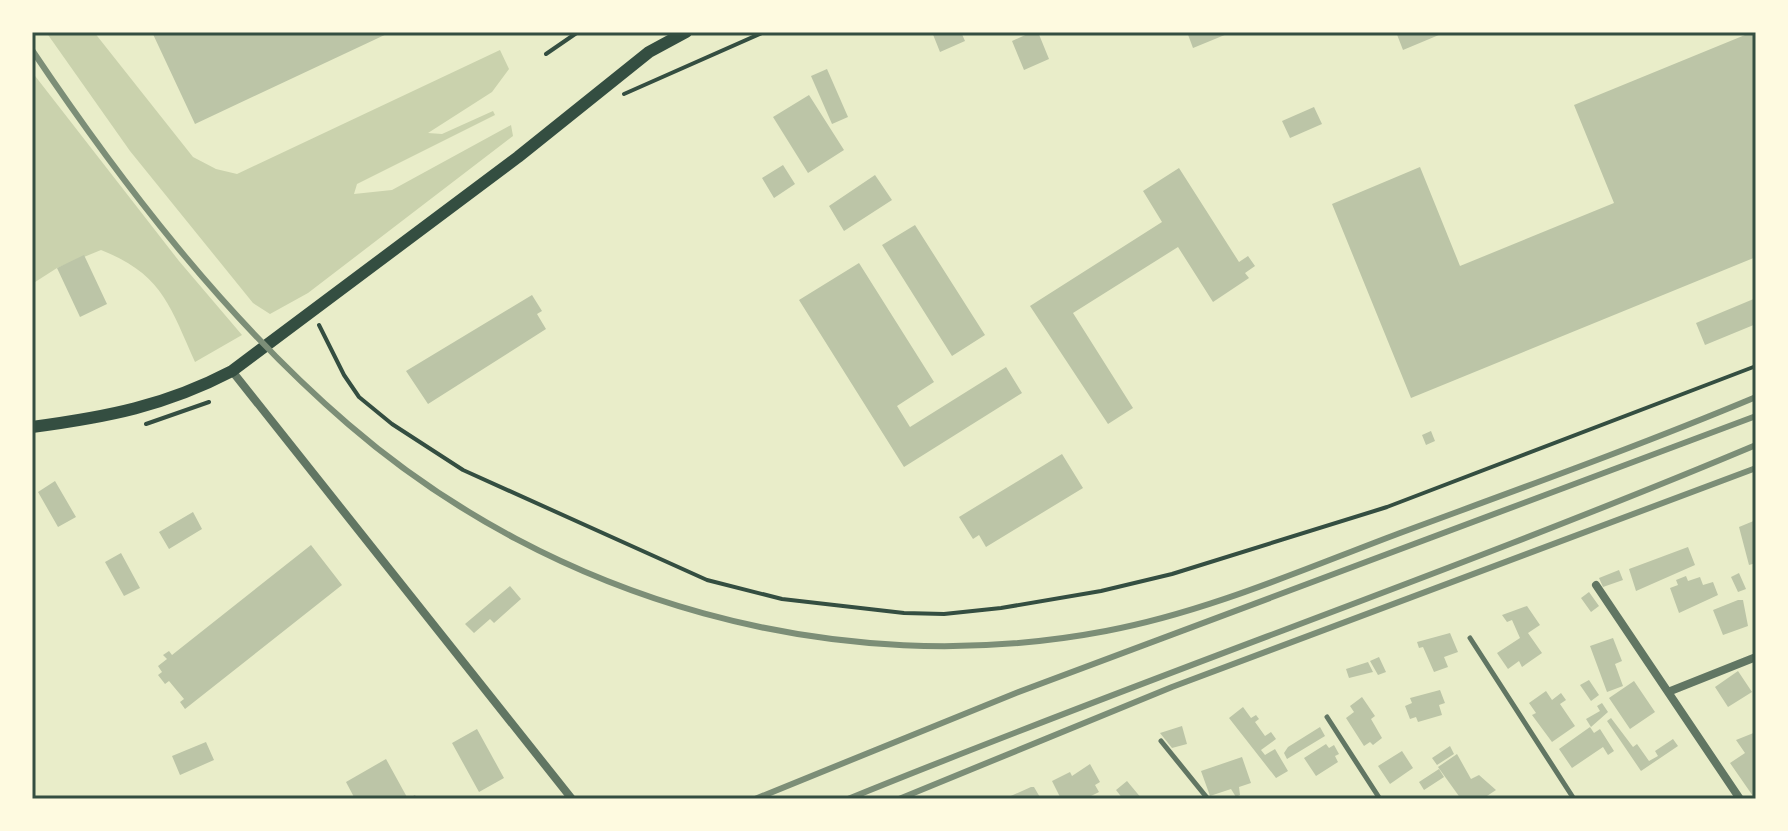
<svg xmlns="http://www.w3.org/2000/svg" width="1788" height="831" font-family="Montserrat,sans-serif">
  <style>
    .green { fill: #cad2ad }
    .building { fill: #bcc5a7 }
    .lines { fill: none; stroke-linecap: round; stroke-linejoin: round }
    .path { stroke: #344e41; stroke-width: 4 }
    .service { stroke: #617663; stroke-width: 5 }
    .minor { stroke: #617663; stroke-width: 8 }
    .secondary { stroke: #344e41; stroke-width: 12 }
    .rail { stroke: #7c8e77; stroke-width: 6 }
    .neatline { fill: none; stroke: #344e41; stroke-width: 3 }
  </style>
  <rect width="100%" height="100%" fill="#e9edc9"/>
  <path class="green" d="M46,32H94L193,157L216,169L237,174L500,50L509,69L492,92L428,133L442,134L493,111L495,115L357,184L354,194L392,190L511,125L513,136L308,293L270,314L253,303L130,151Z
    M32,72L179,261L242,335L195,362C170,306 162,274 101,250L57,268L32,284Z"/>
  <path class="building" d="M152,32H391L195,124Z
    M932,32H961L965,41L940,52Z
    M1032,32H1038L1049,59L1024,70L1012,41Z
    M1187,32H1232L1193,48Z
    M1396,32H1446L1403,50Z
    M1743,32H1756V257L1411,398L1332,204L1420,167L1460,266L1614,203L1574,105L1745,35Z
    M827,69L848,117L832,124L811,76Z
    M809,95L844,150L808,173L773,117Z
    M1314,107L1322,124L1290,138L1282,121Z
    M783,165L795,184L774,198L762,178Z
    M1179,168L1239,262L1248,256L1255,266L1245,273L1249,278L1213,302L1178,247L1073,313L1133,408L1108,424L1030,306L1162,222L1143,191Z
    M875,175L892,200L844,231L829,206Z
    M915,225L985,335L952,356L882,245Z
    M84,255L107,304L80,317L57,268Z
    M859,263L934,382L897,406L910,427L1006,367L1022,393L904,467L799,300Z
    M532,295L542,311L537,314L546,329L428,404L406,371Z
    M1756,298V324L1705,345L1696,323Z
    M1431,431L1435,441L1426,445L1422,435Z
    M1062,454L1083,488L986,547L979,535L973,539L959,517Z
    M55,481L76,517L58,527L38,492Z
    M193,512L202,529L169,549L159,532Z
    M1756,520V563L1749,565L1739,527Z
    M311,545L342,585L185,709L180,702L184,699L169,681L165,684L158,675L162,672L158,666L167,659L163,655L169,651L172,655Z
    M1688,547L1695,565L1636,591L1629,569Z
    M121,553L140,588L124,596L105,562Z
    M1619,570L1623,580L1603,587L1599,578Z
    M1739,573L1746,589L1738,592L1731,577Z
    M1686,576L1688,581L1700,577L1703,585L1713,582L1718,595L1679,613L1670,588L1678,585L1676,580Z
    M510,586L521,599L494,623L490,619L474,633L465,624Z
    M1589,592L1599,606L1591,612L1581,598Z
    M1738,600H1743L1748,626L1723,635L1713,610Z
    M1527,606L1540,625L1528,633L1542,653L1522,667L1519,661L1508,669L1497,653L1520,638L1512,620L1507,622L1502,615Z
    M1450,633L1458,652L1444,657L1448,667L1434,672L1423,647L1419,648L1417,642Z
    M1613,638L1622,661L1615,664L1623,686L1607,692L1590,646Z
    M1379,657L1386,672L1378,675L1370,661Z
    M1368,662L1373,672L1349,678L1346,669Z
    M1738,671L1752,692L1728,707L1715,687Z
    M1589,680L1599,695L1591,701L1580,685Z
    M1634,681L1655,712L1630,729L1609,698Z
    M1440,690L1445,703L1439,705L1442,715L1418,722L1416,717L1410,719L1405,706L1412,703L1410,698Z
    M1546,691L1552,700L1561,693L1566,700L1560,704L1575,726L1552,742L1532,715L1536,713L1529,703Z
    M1362,697L1375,716L1371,719L1382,738L1373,745L1370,742L1364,746L1346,718L1354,712L1350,706Z
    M1602,703L1608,712L1591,727L1586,719L1600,711L1597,706Z
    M1243,707L1251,718L1256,715L1259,719L1255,722L1265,736L1271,732L1276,739L1261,750L1265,755L1275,749L1288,771L1276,778L1229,718Z
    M1611,718L1633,747L1637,744L1649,761L1658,756L1655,751L1673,739L1678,746L1641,771L1607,721Z
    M1182,726L1187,744L1172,748L1160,733Z
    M1320,727L1325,736L1287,759L1284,753L1288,747Z
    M1590,727L1594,733L1600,729L1614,751L1608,755L1603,747L1572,768L1559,749Z
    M477,729L504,778L479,792L452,743Z
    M1756,732L1754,746L1755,799L1730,763L1745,753L1736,740Z
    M206,742L214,760L180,775L172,756Z
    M1326,744L1329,748L1334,745L1339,754L1335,756L1338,762L1316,776L1304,758Z
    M1450,746L1454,754L1437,765L1432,758Z
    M1402,751L1413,768L1390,784L1378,766Z
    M1457,754L1471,779L1479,775L1496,790L1484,798L1461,799L1438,767Z
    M1242,757L1251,783L1239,787L1240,795L1236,797L1231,789L1210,796L1201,771Z
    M386,759L408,799L415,795L417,799H355L346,782Z
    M1090,764L1100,782L1095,785L1099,792L1085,799H1061L1052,781L1070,772L1072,776Z
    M1439,769L1444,777L1424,790L1419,782Z
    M1127,781L1142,799H1123L1116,790Z
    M1034,787L1041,799H1004L1031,787Z"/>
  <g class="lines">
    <path class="path" d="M546,54L578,32
      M624,94L764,32
      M319,325L344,375L359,397L392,424L463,470L707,580L782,599L904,613L944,614L1001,608L1101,591L1172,574L1387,507L1756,366
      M146,424L209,402"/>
    <path class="service" d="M1470,638L1574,799
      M1327,717L1380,799
      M1161,741L1208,799"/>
    <path class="minor" d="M232,371L572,799
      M1596,585L1740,799
      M1668,692L1756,657"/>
    <path class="secondary" d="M32,427C107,417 165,406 232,371L518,157L649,52L686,32"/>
    <path class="rail" d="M32,50C122,184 225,318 348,424C554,602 838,682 1106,631C1207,612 1304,569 1400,533C1519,489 1639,446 1756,397
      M755,799L1016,693L1756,416
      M848,799C1149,676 1456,571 1756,445
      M899,799L1172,687L1756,468"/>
  </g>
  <rect width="1788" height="831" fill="none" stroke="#fefae0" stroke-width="68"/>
  <rect x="34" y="34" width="1720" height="763" class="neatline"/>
</svg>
